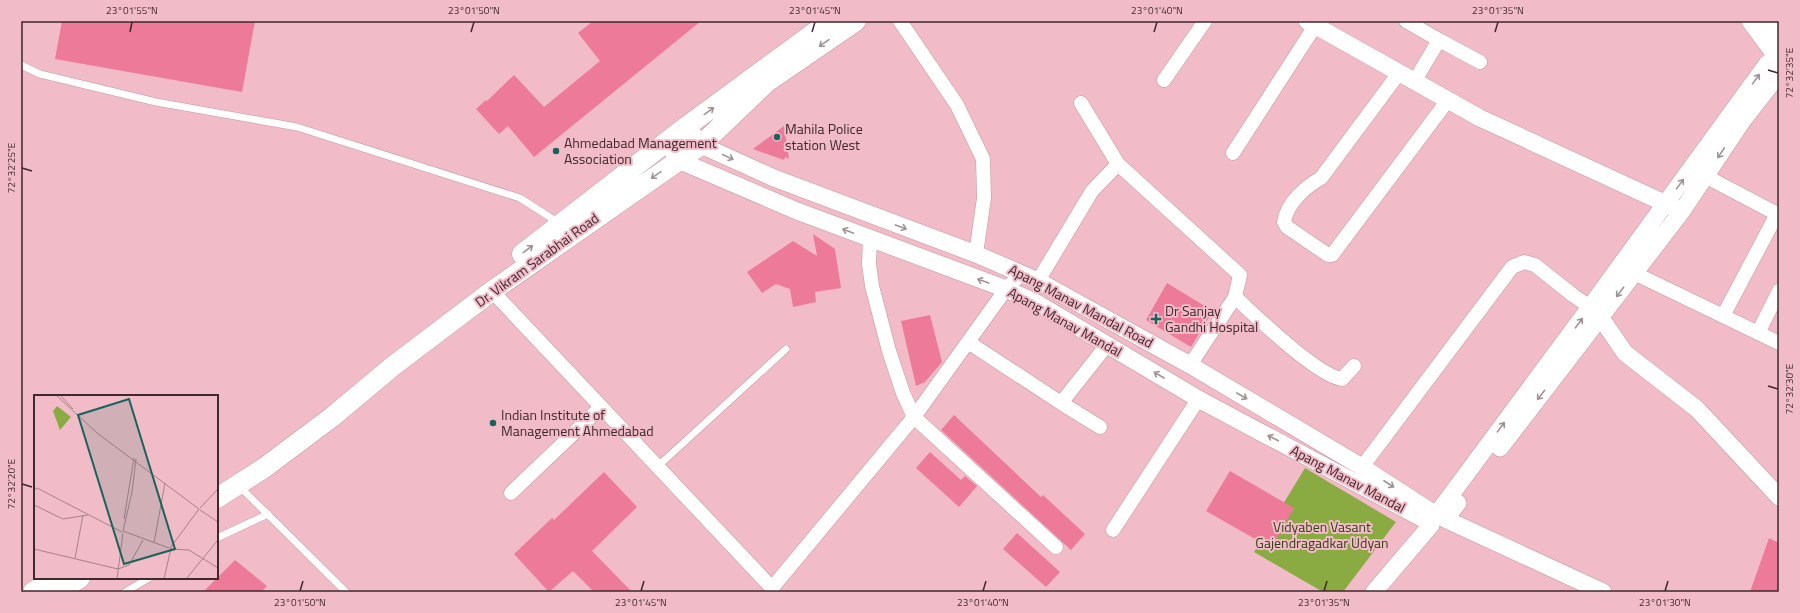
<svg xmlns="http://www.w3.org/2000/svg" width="1800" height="613" font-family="'Titillium Web',sans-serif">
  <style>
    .green { fill: #8aab42 }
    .building { fill: #ed7a99 }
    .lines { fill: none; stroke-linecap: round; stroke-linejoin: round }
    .service-casing { stroke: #c7949f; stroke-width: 8 }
    .minor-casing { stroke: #c7949f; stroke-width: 15 }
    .tertiary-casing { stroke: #c7949f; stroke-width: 18 }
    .secondary-casing { stroke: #c7949f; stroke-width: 21 }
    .primary-casing { stroke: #c7949f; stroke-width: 23 }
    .service { stroke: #fff; stroke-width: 7 }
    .minor { stroke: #fff; stroke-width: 14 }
    .tertiary { stroke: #fff; stroke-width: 17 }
    .secondary { stroke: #fff; stroke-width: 20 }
    .primary { stroke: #fff; stroke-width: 22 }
    .oneway { stroke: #9e9496 }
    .ticks { fill: none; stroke: #3e292e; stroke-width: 1.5 }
    .poi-dot { fill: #18635b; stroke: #f1bcc7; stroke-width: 1.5 }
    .labels { text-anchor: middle; stroke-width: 4; stroke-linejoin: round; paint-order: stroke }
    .poi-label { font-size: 14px; fill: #3e292e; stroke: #f1bcc7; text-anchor: start }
    .street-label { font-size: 14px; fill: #3e292e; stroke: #f1bcc7 }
    .park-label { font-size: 14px; fill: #344215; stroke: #f1bcc7 }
    .inset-road { fill: none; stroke: #a9818a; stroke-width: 1 }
    .view { fill: #18635b; fill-opacity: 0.15; stroke: #18635b; stroke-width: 2 }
    .inset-edge { fill: none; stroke: #3e292e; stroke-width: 2 }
    .neatline { fill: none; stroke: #3e292e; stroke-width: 1.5 }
    .ticks-label { font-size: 10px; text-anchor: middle; fill: #3e292e }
  </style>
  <rect width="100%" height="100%" fill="#f1bcc7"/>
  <path class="green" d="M1305,468L1396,522L1343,592H1323L1254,552Z"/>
  <path class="building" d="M62,21H255L242,92L55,59Z
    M593,21H701L534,157L508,126L499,134L476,109L486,100L487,101L514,75L544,107L600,61L578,33Z
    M784,126L789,159L785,157L784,160L753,149Z
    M813,234L835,249L841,288L815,292L816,302L793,307L790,289L776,284L762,293L747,272L793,241L817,256Z
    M1167,283L1213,311L1191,347L1146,320Z
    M930,315L942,362L925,382L916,386L901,321Z
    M954,415L1041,497L1043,495L1085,534L1071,550L941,430Z
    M930,452L961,480L965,476L977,486L959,507L916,468Z
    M1230,471L1294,508L1271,548L1206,511Z
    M604,472L637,507L592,551L632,592H594L573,571L549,592L514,554L552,518L554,520Z
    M1017,533L1060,572L1046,587L1003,549Z
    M1769,538L1779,543V592H1750Z
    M235,560L267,586L261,592H203Z"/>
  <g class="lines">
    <g class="service-casing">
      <path id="service" d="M21,65L40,74L156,102L297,127L520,198L559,223
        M657,467L786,349
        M238,485L346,592
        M217,538L268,514
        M125,592L149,578"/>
    </g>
    <g class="minor-casing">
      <path id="minor" d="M900,21L957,105L983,159L984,198L976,254
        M1406,21L1439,40L1414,82
        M1439,40L1480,62
        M1399,73L1321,178C1305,187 1287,203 1284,222L1287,227L1328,255H1332L1448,100
        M1164,80L1205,21
        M1081,103L1118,164L1240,275L1235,297
        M1233,153L1315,26
        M1705,176L1779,215
        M870,239L869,264L872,286L889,351L903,393L914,417L1056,547
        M1634,273L1779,343
        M1038,281L1092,191L1118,164
        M492,291L772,588L914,417L1006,289L1022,273
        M1723,316L1777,214
        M1758,333L1779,291
        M968,342L1061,403
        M1190,365L1235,297C1257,317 1316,375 1342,379L1354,366
        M1100,427L1061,403L1107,345
        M1362,467L1512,267L1524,262L1535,265L1574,296L1590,307
        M511,493L601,407
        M1113,530L1199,398"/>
    </g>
    <g class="tertiary-casing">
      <path id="tertiary" d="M1307,21L1480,118L1675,208
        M687,126L701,145L774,178L976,254L1038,281L1190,365L1362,467L1436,515L1590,307L1767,64L1776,57
        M667,142L678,160L797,211L1006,289L1035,302L1202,401L1431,523
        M1601,318L1625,353L1697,409L1779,497
        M1500,448L1682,211L1743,120L1779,74
        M1458,503L1445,519L1603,592
        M1374,592L1431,525"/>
    </g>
    <g class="secondary-casing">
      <path id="secondary" d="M522,254L687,126L830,21
        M217,498L264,468L332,417L393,366L492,291L701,145L767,82L856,21
        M33,592L57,578
        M56,592L80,578"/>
    </g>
    <g class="primary-casing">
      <path id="primary" d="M1753,21L1776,52
        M1776,21L1779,25"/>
    </g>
    <use href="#service" class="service"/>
    <use href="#minor" class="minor"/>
    <use href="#tertiary" class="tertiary"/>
    <use href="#secondary" class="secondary"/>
    <use href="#primary" class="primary"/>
  </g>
  <defs><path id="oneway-shaft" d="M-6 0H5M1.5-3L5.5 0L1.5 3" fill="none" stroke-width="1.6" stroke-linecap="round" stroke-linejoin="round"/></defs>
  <g class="oneway">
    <use href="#oneway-shaft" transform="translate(824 43) rotate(145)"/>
    <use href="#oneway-shaft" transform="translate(1756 79) rotate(-54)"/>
    <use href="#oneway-shaft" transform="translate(709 111) rotate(-36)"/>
    <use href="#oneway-shaft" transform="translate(1721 153) rotate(124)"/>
    <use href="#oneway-shaft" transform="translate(728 157) rotate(25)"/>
    <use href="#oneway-shaft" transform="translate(656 175) rotate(145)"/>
    <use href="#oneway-shaft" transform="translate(1680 184) rotate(-54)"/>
    <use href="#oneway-shaft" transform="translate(901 227) rotate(20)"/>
    <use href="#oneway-shaft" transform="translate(848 231) rotate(-159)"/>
    <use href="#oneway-shaft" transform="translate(528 249) rotate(-37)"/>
    <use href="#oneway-shaft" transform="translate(983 281) rotate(-160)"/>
    <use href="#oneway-shaft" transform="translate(1620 292) rotate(127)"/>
    <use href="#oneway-shaft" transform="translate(1579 323) rotate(-53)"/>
    <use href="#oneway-shaft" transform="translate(1159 375) rotate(-150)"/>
    <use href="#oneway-shaft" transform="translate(1541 395) rotate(128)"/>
    <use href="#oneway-shaft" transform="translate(1242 396) rotate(30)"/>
    <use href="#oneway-shaft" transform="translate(1501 427) rotate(-53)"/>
    <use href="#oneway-shaft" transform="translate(1273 438) rotate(-152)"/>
    <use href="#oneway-shaft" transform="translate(1389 484) rotate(33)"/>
  </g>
  <path class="ticks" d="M130,32L132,22M471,32L474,22M812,32L815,22M1154,32L1157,22M1495,32L1498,22M1768,70L1778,73M22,168L32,171M1768,386L1778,389M22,484L32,487M300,591L303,581M641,591L644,581M983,591L986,581M1324,591L1327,581M1665,591L1668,581"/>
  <g class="poi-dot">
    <circle cx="777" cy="137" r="4"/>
    <circle cx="556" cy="151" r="4"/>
    <path d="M1154 313h4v4h4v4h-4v4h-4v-4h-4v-4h4z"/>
    <circle cx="493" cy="423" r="4"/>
  </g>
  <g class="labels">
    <g class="poi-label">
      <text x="785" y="134">Mahila Police<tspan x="785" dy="16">station West</tspan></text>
      <text x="564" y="148">Ahmedabad Management<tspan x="564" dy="16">Association</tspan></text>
      <text x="1165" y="316">Dr Sanjay<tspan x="1165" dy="16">Gandhi Hospital</tspan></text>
      <text x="501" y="420">Indian Institute of<tspan x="501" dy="16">Management Ahmedabad</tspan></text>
    </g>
    <g class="street-label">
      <text transform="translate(537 260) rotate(-36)" y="5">Dr. Vikram Sarabhai Road</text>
      <text transform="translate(1081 306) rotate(28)" y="5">Apang Manav Mandal Road</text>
      <text transform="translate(1065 322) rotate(29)" y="5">Apang Manav Mandal</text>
      <text transform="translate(1348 479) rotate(28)" y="5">Apang Manav Mandal</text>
    </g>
    <g class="park-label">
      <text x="1322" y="532">Vidyaben Vasant<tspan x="1322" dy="16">Gajendragadkar Udyan</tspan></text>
    </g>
  </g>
  <g transform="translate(34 395)">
    <rect width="184" height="184" fill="#f1bcc7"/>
    <path d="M23,11L37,22L26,35L19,16Z" fill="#8aab42"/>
    <path class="inset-road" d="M22,0L63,38L165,114M26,0L39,14M102,64L98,97L89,136L135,153M0,95L3,93L88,137M0,110L29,124L54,120M166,113L184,94M166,115L184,127M90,124L100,63M120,148L131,88M136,153L165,114M0,154L84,174L95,170L109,145M137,154L155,155L184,173M41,163L49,120M83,184L89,138M130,184L137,153M152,184L184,145"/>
    <path class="view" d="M95,4L141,154L90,169L44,20Z"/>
    <rect width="184" height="184" class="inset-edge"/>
  </g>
  <rect width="1800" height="613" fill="none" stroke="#f1bcc7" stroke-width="44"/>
  <rect x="22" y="22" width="1756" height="569" class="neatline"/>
  <g class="ticks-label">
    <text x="132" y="14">23°01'55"N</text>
    <text x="474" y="14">23°01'50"N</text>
    <text x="815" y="14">23°01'45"N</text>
    <text x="1157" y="14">23°01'40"N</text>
    <text x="1498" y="14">23°01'35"N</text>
    <text transform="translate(1789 73) rotate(-90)" y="4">72°32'35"E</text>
    <text transform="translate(11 168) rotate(-90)" y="4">72°32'25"E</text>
    <text transform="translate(1789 389) rotate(-90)" y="4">72°32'30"E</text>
    <text transform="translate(11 484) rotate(-90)" y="4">72°32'20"E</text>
    <text x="300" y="606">23°01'50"N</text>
    <text x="641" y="606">23°01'45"N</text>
    <text x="983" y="606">23°01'40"N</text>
    <text x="1324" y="606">23°01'35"N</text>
    <text x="1665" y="606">23°01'30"N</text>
  </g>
</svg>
